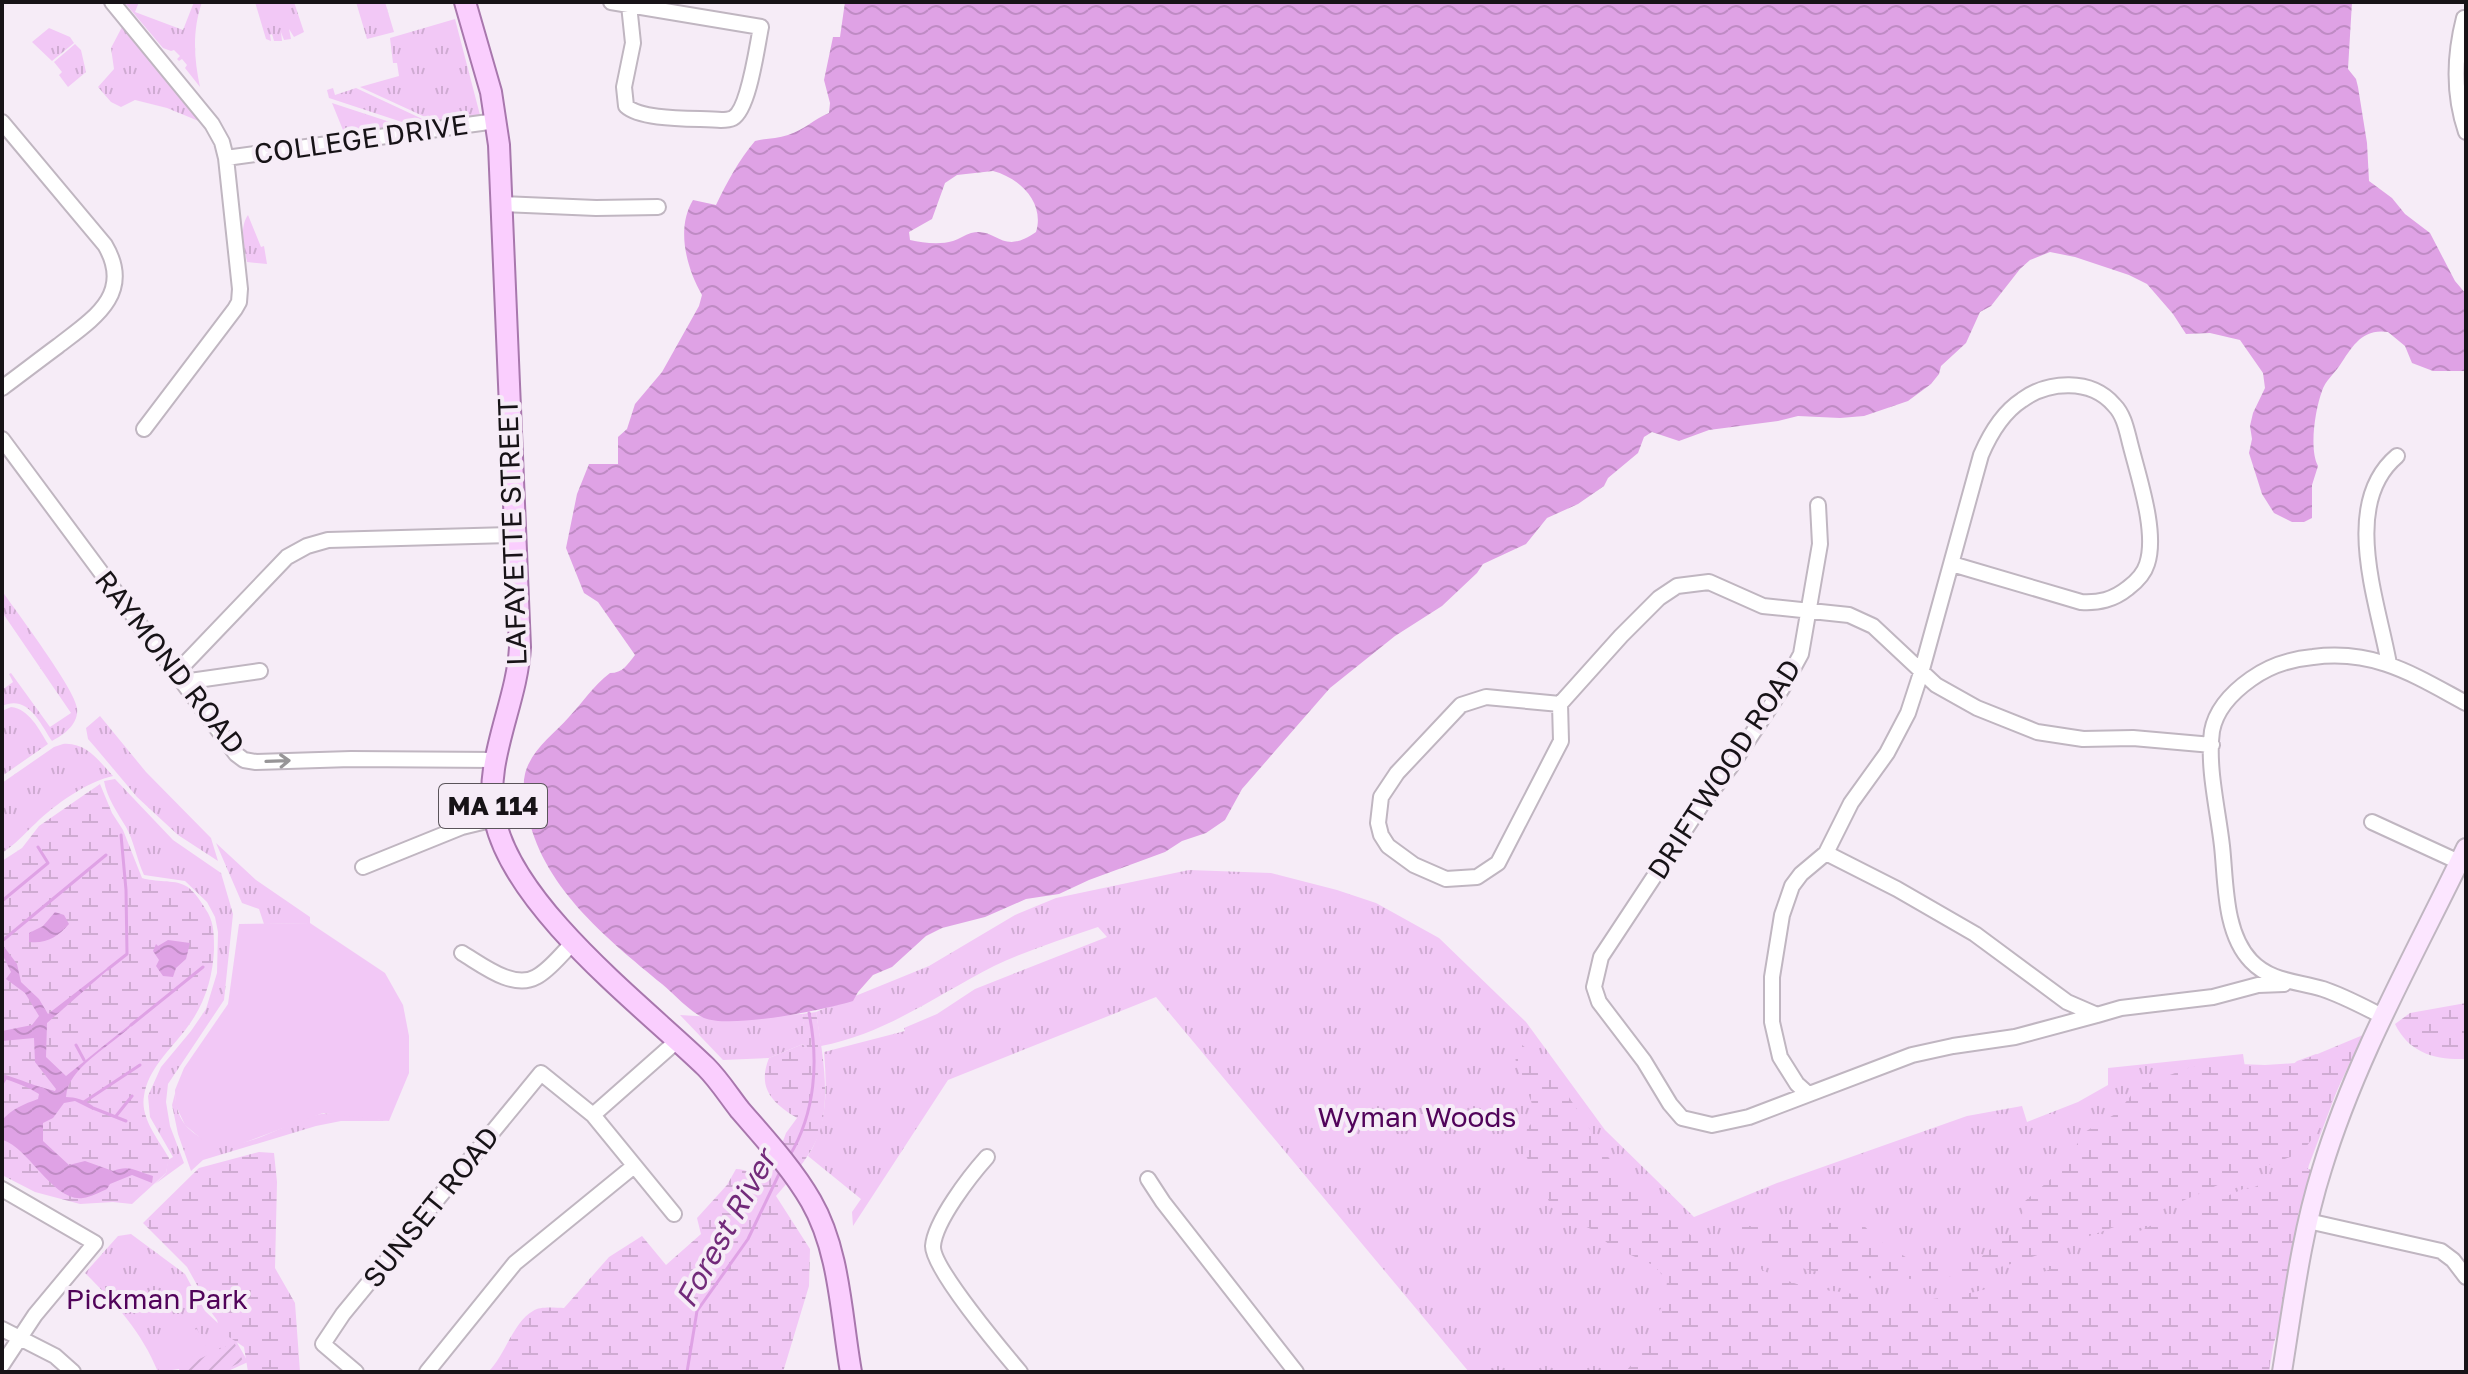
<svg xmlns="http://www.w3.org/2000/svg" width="2468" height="1374" font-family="'Golos Text',sans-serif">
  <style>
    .grass { fill: url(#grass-tufts) }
    .wetland { fill: url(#wetland-marsh) }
    .garden { fill: url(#garden-furrows) }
    .pitch { fill: #f2c8f6 }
    .water { fill: url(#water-waves); fill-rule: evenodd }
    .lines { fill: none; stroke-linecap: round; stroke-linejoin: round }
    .stream { stroke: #dfa2e5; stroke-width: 3 }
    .street-casing { stroke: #c0b6c1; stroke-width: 18 }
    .secondary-casing { stroke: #c0b6c1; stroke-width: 22 }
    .primary-casing { stroke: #a877ad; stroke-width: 24 }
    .street { stroke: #fff; stroke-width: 14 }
    .secondary { stroke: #fce6ff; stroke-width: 18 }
    .primary { stroke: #facefe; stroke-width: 20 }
    .oneway { stroke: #979597 }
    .labels { text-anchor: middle; stroke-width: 8; stroke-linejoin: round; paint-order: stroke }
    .shield { fill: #f6ecf7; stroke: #5a545a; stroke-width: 2 }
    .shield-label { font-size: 26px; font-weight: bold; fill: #171317 }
    .street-label { font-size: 28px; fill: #171317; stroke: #f6ecf7 }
    .park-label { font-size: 28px; fill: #51035a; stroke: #f6ecf7 }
    .water-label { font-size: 30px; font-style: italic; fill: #722a7a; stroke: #f6ecf7 }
  </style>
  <defs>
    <pattern id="grass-tufts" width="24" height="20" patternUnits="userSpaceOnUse" patternTransform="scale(2)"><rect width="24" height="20" fill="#f2c8f6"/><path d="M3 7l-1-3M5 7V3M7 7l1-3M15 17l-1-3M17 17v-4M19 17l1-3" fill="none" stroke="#cfabd2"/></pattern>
    <pattern id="wetland-marsh" width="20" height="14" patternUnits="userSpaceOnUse" patternTransform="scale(2)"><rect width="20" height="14" fill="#f2c8f6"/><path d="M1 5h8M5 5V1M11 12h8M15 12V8" fill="none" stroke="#cfabd2"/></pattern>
    <pattern id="garden-furrows" width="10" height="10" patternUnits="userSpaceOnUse" patternTransform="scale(2)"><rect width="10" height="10" fill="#f2c8f6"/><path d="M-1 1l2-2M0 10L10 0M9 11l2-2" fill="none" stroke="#cfabd2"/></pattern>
    <pattern id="water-waves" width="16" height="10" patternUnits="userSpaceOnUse" patternTransform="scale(2)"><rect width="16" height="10" fill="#dfa2e5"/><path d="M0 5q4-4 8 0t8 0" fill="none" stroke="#bf8bc4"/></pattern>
  </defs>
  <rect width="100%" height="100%" fill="#f6ecf7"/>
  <path class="grass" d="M124,2H139L135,12L183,30L194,2H202C192,31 194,59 200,87L185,68L187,65L182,59L179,61L177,59L180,56L174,50L171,51L163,48Z
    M255,2H294L304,32L294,37L289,29L291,39L284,40L281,32L282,41H274L272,34L270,35L271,41L266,39Z
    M356,2H385L394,32L367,39Z
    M455,19L480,115L436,122L360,87L399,76L397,63H393L390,38Z
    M122,27L201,122L167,108L135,100L121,107L111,102L98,87L114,69L111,48Z
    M49,28L70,37L74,43L52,61L32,42Z
    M75,44L81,50L86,72L68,87L59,75L62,72L54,62Z
    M333,88L335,95L356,88L431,123L411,125L329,98L327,90Z
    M332,103L393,123V128L345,135Z
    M248,215L261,247L264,246L267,264L247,262C244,247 239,228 248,215Z
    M2,591C16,611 75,689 77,708C79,724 64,735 52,741C40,723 28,694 2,706V690L13,682L9,674L11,673L50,727L71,713L2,612Z
    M11,707C29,709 39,729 48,744L2,776V711Z
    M100,716L146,772L211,838L218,861L178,835L137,797L95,747L88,739L86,728Z
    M63,744C86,742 99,761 113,776C88,781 54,805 36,823C24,834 16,844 2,853V783L54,747Z
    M115,779L173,840L221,873L233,914L224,1000L168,1084L166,1102L170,1126L184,1163L155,1184L166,1173L168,1160L173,1157L150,1117L148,1096L161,1067L191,1031L206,1009L217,973L218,932L215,917L207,902L185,881L144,875C137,860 134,841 126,827C117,812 107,798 104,781Z
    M216,843L256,880L310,917V923L264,924L259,909L242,903Z
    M1189,870L1271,873L1337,890L1376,903L1439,938L1526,1022L1605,1130L1694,1217L1777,1183L1967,1116L2022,1106L2027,1122L2078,1102L2108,1085V1068L2243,1054L2250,1101L2297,1061L2316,1054L2345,1069L2309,1165L2292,1231L2269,1372H1469L1156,997L948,1080L853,1226L852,1212L861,1199L808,1156C828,1124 827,1088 824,1052L905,1031L904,1028L937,1014L975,989L1107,937L1098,927C1063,939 1028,950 994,966C937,995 885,1034 821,1046L816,1012L929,966L1015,915L1056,898Z
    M802,1014L808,1047L805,1048L803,1044L769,1058L723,1060L680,1015L729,1018Z
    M178,1082C173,1097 176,1116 188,1128C231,1168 274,1124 321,1114C338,1111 370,1118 389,1121H341L316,1126L203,1160L191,1171L178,1134L172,1105Z
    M131,1234L185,1274L205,1311L235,1339L248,1362L226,1372H181L179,1369L158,1372C142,1332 115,1303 85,1273L118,1236Z"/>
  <path class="wetland" d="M100,784L112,813L123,830L142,878C154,882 175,880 184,885C194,889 203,905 208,913C214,924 214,936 214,949C213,978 204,1006 186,1029C170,1050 148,1069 144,1096C140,1118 159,1140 169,1158L166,1173L132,1204L113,1202L80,1204L35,1192L2,1175V861L22,848L39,826Z
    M2466,1003V1059C2435,1060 2409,1053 2395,1024L2410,1013Z
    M816,1012C822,1050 833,1106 816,1141C807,1160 790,1180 776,1196L810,1249L809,1286L783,1372H488C505,1356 513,1322 533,1311C540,1306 555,1308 564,1308L609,1257L642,1236L666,1265L701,1234L697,1218L727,1185L736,1169C747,1169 755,1176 766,1178L770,1176L786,1133L797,1118C772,1103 757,1088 769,1058L803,1044L805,1048L807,1047L802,1014Z
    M2363,1035L2317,1133L2301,1153L2240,1175L2169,1207L2021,1261L1983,1272L1963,1275L1917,1279L1858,1278L1813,1271L1787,1264L1763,1253L1724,1229L1722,1224L1728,1221L1754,1227L1785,1217H1804L1830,1223L1850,1219L1862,1224L1881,1242L1909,1259L1942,1263L1975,1262L2005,1237L2018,1232L2025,1201L2065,1167L2083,1133L2117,1113L2133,1093L2144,1085L2193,1066L2226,1068L2238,1064L2265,1065L2296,1063Z
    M1518,1042C1569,1078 1591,1145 1634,1188C1656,1209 1684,1234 1712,1247C1721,1251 1731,1254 1740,1258C1754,1265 1768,1274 1783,1279C1803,1287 1821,1290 1842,1292C1866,1296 1889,1303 1914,1301C2002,1295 2086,1257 2165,1219L2178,1218L2243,1189C2264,1190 2290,1159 2311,1170V1176L2292,1281L2282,1303L2279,1329L2271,1350L2269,1372H1625L1658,1336L1660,1310L1666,1298L1667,1279L1653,1265L1611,1246L1591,1229L1555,1213L1525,1154L1527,1128L1534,1121C1537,1094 1506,1068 1518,1042Z
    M259,1152L274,1153L277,1182L275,1268L295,1303L300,1372H248L244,1347L220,1331L217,1320L196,1292L197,1285L187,1267L143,1223L199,1168Z"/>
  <path class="garden" d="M234,1342L243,1361L221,1372H180L179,1369Z"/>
  <path class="pitch" d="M310,923L385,973L403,1005L409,1036V1073L389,1121L323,1113L238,1145L223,1146L205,1142L185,1125L176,1106L175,1090L184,1068L228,1004L239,924Z
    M197,1329L208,1350L160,1372L151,1352Z"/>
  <path class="water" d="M845,2H2352L2348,69L2356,79L2358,87L2367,143L2369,181L2392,198L2405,214L2430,233L2455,281L2466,294V371H2433L2412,363L2405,346L2388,332C2362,328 2352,347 2340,365C2334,374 2325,381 2322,391C2315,410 2309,449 2318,466L2312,485V518L2304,522H2292L2274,513L2262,494L2249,453L2252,439L2250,426L2253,413L2265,388L2263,373L2240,340L2210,333L2186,334L2173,314L2147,284L2129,275L2075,257L2050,252L2030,260L2020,269L1991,306L1980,312L1966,343L1941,366L1939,374L1931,384L1908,401L1864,416L1840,418L1798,416L1778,421L1709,430L1679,441L1652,432L1644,437L1638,453L1608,478L1604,486L1578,504L1547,518L1526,544L1483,564L1477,573L1442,606L1395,636L1330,688L1242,789L1225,820L1206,833L1182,841L1165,852L1089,880L1059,894L1026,899L985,917L942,928L926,936L892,967L873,975L858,992L853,1001C824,1010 731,1029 704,1018C689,1011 674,994 662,984C606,938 540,885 527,810C525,798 522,786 525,774C531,750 553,735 569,717C583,702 593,686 610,673C623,673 627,665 635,655L598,602L584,593L566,548L577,494L589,464H618V437L627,429L635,404L662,372L699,306L702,295C686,267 676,228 693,200L716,205C727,182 739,160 755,141C766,138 777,139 788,135C804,130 814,119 829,113L830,103L824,80L833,37H840ZM993,171C1020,178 1045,203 1036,232C1001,257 997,226 971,233C965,235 959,239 953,241C940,245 923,243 910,240L909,232L932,219L945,183L957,175Z
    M55,912L64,915L69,924C58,937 46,944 29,942V933L43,926Z
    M168,940L190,943L186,959L176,968L173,977L163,976L156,966L159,960L153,951L156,944L158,946Z
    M2,944L17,964L21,982L39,999L48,1014L106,969L110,968L47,1023L46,1057L66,1076L132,1023L131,1026C110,1047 68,1067 66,1097C75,1097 85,1100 93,1106V1110L75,1101L64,1103L53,1118L43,1123V1141L69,1165L85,1161L113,1171C130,1164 137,1172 153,1176L152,1183L132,1175L110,1184L107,1189C100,1192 91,1197 83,1198C53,1202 29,1148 3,1140L2,1120C12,1109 24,1104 38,1099L39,1094C28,1087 15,1082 2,1078V1074C20,1079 37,1087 55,1091L56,1089L35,1062L34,1038L2,1041V1031L32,1025L39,1016L25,993L6,979L11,972L2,954Z"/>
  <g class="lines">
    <path class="stream" d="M2,901L48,863L38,847
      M2,941L106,855
      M108,969L127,954L126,890L121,835
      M131,1025L203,967
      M76,1045L84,1060
      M2,1084L5,1079
      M84,1102L140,1065
      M93,1108L126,1121
      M116,1116L132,1096
      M790,1155C815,1113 819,1062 809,1013
      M687,1372L697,1311L748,1239L780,1172"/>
    <g class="street-casing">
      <path id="street" d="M112,2L212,124L222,142L226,158L240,289L239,302L235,309L144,429
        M611,2L761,27C757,46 749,109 733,118C729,120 725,120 721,120C698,118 642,121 626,106L624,87L633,43L629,5
        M2464,18C2454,57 2453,94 2466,132
        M2,122L105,245C134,294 93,319 58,346C39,360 21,374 2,388
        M226,158L496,121
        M500,204L596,208L658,207
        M2,439L236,754L244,760L256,762L351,759L497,760
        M1818,505L1820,544L1801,654L1783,687L1731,766L1702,804L1601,957L1594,987L1599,1002L1644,1061L1670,1104L1682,1118L1712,1125L1749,1117L1912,1055L1953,1046L2015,1037L2097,1015
        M2389,664C2378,602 2340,504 2397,456
        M176,673L287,557L307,546L328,540L514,535
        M183,682L260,671
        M1560,704L1561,741L1498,863L1477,877L1446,879L1414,865L1388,846L1381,835L1378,823L1381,797L1397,773L1461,705L1486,697L1560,704L1621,636L1659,598L1677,586L1709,582L1763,606L1849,615L1873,626L1936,685L1977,708L2037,732L2083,739L2133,738L2212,745
        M2372,822L2459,862
        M1826,853L1897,889L1975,934L2067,1002L2097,1015L2121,1008L2213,997L2258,985L2284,984
        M363,867L462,827L495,819
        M462,953C481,964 513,990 536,977C550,970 562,953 573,943
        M2384,1017C2364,1007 2344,996 2323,989C2297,981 2271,982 2251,961C2224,933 2226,882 2222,846C2218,810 2207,767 2212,731C2216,709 2234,691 2251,679C2269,666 2291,659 2313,657C2375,649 2414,675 2466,703
        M1807,1093L1797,1084L1780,1057L1772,1022V977L1782,915L1792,886L1801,874L1826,853L1851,803L1887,753L1908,713L1921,673L1981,455C1990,434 2002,413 2022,400C2048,381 2091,378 2114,405C2123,414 2126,427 2129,439C2137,473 2158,531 2147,564C2144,574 2136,582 2128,588C2113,600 2099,603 2081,602L1952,564
        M593,1115L678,1040
        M987,1157C970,1176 935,1221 933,1246C932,1268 1003,1352 1020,1372
        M1148,1179L1163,1202L1296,1372
        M2,1189L95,1243L35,1315L2,1365
        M2308,1221L2441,1251L2453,1260L2466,1277
        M2,1329L55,1356L73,1372
        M356,1372L323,1344L343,1314L541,1073L593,1115L674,1214
        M427,1372L515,1263L634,1166"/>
    </g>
    <g class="secondary-casing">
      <path id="secondary" d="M2282,1372C2293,1304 2301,1235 2322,1169C2356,1057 2415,954 2466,848"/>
    </g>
    <g class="primary-casing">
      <path id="primary" d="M465,2L491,92L499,145L520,647C517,705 482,762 495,820C515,909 642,1005 706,1067C719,1080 729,1096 740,1110C765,1139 792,1168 811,1201C840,1251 841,1316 851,1372"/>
    </g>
    <use href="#street" class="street"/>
    <use href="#secondary" class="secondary"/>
    <use href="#primary" class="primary"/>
  </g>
  <defs><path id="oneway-shaft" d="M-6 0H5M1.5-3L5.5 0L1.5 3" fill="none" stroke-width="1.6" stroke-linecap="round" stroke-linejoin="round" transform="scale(2)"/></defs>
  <use class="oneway" href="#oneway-shaft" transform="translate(278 761) rotate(-2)"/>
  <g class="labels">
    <rect class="shield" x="439" y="784" width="108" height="44" rx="6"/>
    <g class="shield-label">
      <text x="493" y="815">MA 114</text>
    </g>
    <g class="street-label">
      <text transform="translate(361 139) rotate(-8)" y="10">COLLEGE DRIVE</text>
      <text transform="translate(512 532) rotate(-92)" y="10">LAFAYETTE STREET</text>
      <text transform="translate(170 662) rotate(52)" y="10">RAYMOND ROAD</text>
      <text transform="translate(1724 769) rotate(-57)" y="10">DRIFTWOOD ROAD</text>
      <text transform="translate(431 1207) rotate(-51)" y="10">SUNSET ROAD</text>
    </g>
    <g class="park-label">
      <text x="1417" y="1127">Wyman Woods</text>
      <text x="157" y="1309">Pickman Park</text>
    </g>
    <g class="water-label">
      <text transform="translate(726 1229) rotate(-61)" y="10">Forest River</text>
    </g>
  </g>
  <rect width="2468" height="1374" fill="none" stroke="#171317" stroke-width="8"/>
</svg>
